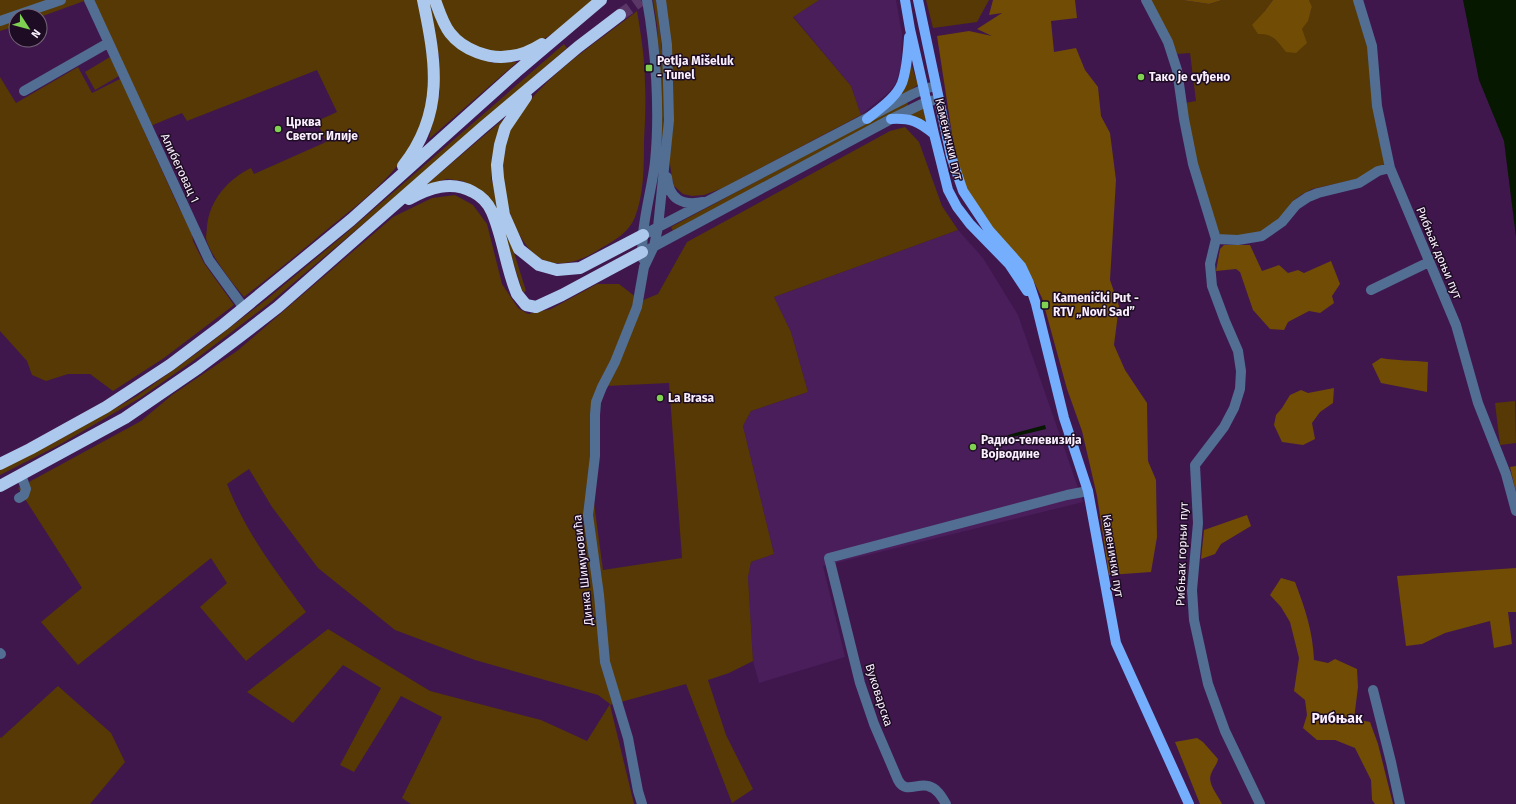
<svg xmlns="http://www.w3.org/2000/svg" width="1516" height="804" font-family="'Fira Sans',sans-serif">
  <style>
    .built { fill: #4a1e5b }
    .green { fill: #563904; fill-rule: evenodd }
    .forest { fill: #704c05 }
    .water { fill: #071800 }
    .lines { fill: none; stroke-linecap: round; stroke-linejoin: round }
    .highway-tunnel { stroke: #5b3767; stroke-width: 12; stroke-dasharray: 12 6; stroke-linecap: butt }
    .minor { stroke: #526e93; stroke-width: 10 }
    .major { stroke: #74aefc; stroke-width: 10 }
    .highway { stroke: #acc8ed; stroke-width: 12 }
    .poi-dot { fill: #80d051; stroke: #1d0c23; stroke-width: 1.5 }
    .labels { text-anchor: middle; stroke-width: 3; stroke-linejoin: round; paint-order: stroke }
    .poi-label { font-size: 12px; font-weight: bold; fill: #f9effd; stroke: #1d0c23; text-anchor: start }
    .street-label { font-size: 12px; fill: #f9effd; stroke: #1d0c23 }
    .quarter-label { font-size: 14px; font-weight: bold; fill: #f9effd; stroke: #1d0c23 }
  </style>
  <rect width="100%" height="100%" fill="#3f174d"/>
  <path class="built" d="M819,0H896L902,34L901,66L896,83L889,92L861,115L851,86L793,16Z
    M958,230L983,258L1018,315L1083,502L823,566L845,657L759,683L753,661L748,577L751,562L774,554L743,426L751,411L808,392L791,332L774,297Z"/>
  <path class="green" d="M0,0H417C421,14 426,27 428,41C431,64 429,95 424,117C412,165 361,202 324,232C298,254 271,276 244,297C234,285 209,254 206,238C206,235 207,230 207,226C210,200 227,180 251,168L254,174L326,142L317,121L337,112L317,70L187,121L182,113L143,129L179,208L191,226L193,241L204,263L234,305L164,358L113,391L90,374H68L46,381L32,375L27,361L0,331V77L16,103L78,67L92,93L122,78L84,1L40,17L16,16V26L0,31Z
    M426,0H431L473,54L492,63L517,62L429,139L440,91L439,56Z
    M438,0H595L562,27L535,45L509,53L494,52L470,45L454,31Z
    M653,0H656C662,39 665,78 664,117C663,136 663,154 658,173L661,90L657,25Z
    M664,0H819L793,17L851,86L861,115L723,188L704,195L692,196L683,194L673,185L669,157Z
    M926,0H989L977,22L933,28Z
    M1150,0H1182L1209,4L1222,0H1273L1264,12L1265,33L1271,35L1278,42C1300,30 1304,32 1312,8L1309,0H1356L1368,37L1385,164L1357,179L1312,189L1301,195L1294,200L1287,210L1270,227L1253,235L1218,236L1196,165L1185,103L1196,101L1190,53L1177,54L1171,40Z
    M637,11C641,34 645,60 645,84C646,103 645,122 644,141C644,166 644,194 635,217C630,231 616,240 603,247C588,257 568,267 549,262C520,255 504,203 502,177C501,161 503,144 510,130C536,80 594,45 637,11Z
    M564,44L567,48L409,185L271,302L200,356L140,398L59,445L0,475V470L57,441L137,396L197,353L267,299L344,235Z
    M110,57L119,76L95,90L85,72Z
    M911,63L918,85L894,101C904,87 909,80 911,63Z
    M907,101L908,105L673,231L671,227Z
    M923,108L928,125C920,118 915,116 904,116Z
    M506,117L493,155L491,178L526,291L523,293L496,208L481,191L463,181L447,179L426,185Z
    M905,127L919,142L942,206L958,230L774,297L791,332L808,392L751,411L743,426L774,554L751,562L748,577L753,661L729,673L708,680L726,735L753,789L732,803L686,684L610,705L634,804H411L402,798L442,717L401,696L354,772L340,765L381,688L343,665L293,723L247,692L328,629L430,691L541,720L587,741L610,704L598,695L475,660L395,630L318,568L272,507L249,469L227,484C246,533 275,570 306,612L246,661L200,607L227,583L211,558L78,665L41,622L82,588L18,488L141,421L172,395L237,351L393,217L432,198L455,195L473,205L487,224L502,284L518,308L528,314L551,309L597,284H619L641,301L658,294L687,242L890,131ZM669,383L682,558L603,570L594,503L600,407L606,386Z
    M1515,401L1516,443L1500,445L1495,403Z
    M58,686L111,733L125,762L90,804H0V737L1,738Z"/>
  <path class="forest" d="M993,0H1075L1077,18L1051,21L1054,52L1076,48L1085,70L1098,87L1101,116L1110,133L1116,180L1110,280L1119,306L1114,345L1125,370L1147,403L1148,461L1156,480L1157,537L1151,572L1109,575L1097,496L1082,431L1067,389L1042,298L1032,278L966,193L956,160L937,36L969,31L992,36L977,29L1002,13L989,15Z
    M1182,0H1222L1209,4Z
    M1273,0H1309L1312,7L1308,21L1302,29L1307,43L1296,53L1286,52C1278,42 1273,33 1258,34L1252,25L1264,12Z
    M1224,245H1250L1262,271L1279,265L1288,273L1298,270L1304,273L1331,261L1340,284L1332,296L1334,303L1320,313L1309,311L1288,322L1284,330L1270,329L1253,310L1240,272L1236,269L1216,271L1220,249Z
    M1381,358C1397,361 1412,360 1428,362L1427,392L1381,383L1372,364Z
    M1334,388L1333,403L1320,412L1312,423L1315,439L1303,445L1282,442L1274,425L1276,415L1282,408L1290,395L1301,390L1308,393Z
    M1516,466V492L1510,467Z
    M1247,515L1251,526L1221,544L1215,554L1201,559L1204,530Z
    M1516,568V612H1508L1512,644L1494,648L1490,621L1445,633L1422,644L1406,646L1397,576Z
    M1281,578L1295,582C1305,608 1313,632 1314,660L1328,663L1335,659L1357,669L1358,687L1354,719L1370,722L1378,744L1393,804H1375L1372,800L1371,780L1355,748L1335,740H1317L1303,728L1307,715L1305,700L1294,691L1299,658L1290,622L1281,607L1270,595Z
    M1197,738L1203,742L1218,759C1217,765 1213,768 1211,774C1207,784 1218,795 1222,804H1200L1175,742Z"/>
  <path class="water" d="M1463,0H1516V237L1504,141L1479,80Z
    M1045,425L1046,429L1009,438L1008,435Z"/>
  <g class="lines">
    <path class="highway-tunnel" d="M620,15L641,0"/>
    <path class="minor" d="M89,0L209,260L244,308
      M1146,0L1168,42L1177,70L1184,119L1193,164L1216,239L1210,264L1212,286L1225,321L1238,351L1241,371L1240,389L1234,408L1224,427L1195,465L1198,523L1192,590L1194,620L1208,684L1225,731L1260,804
      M1358,0L1372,46L1377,106L1390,168L1456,325L1478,403L1506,474L1516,511
      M0,21L61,0
      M24,91L108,43
      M667,177C669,200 683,206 703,202
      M643,235L913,94L924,89L936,86
      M1216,239L1238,240L1262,236L1282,222L1296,205L1308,197L1318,193L1359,183L1378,171L1390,168
      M651,248L891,119L926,102L939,99
      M643,259C639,232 652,190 655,162C660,112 656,50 647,0
      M1371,290L1429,262
      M19,498L24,495L26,489L21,475
      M0,653L1,654
      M1373,690L1391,762L1400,804
      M642,804L638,791L628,738L605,662L599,595L588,515L595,456V415L596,402L602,387L615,362L637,307L644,267L654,246L658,227L669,120L667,45L661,0
      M946,804C942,797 937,788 928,786C917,783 905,794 898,780L874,724L860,683L829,558L1067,495L1088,491"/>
    <path class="major" d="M905,0L910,29L934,134L948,190L957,207L970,224L1009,264L1027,291
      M918,0L951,156L963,191L989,230L1021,266L1029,283L1036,304L1064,418L1088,491L1116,643L1189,804
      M867,119C879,109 896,98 902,83C907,69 908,52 909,37
      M891,119C911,118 918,121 934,134"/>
    <path class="highway" d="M435,0C439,11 443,24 450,33C463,50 490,60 511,56C521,55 534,49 542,44
      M526,97L505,128L500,145L497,165L498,178L504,215L519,249L539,265L557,270L580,268L643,235
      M403,166C445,113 436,62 423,0
      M409,199C429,188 451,180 473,192C481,196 488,203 492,212C503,237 506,268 517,294L526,305L536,307L562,295L642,252
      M0,464L30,449L106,407L170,365L223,325L351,220L516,72L601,0
      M0,486L125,418L198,368L238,338L278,307L482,128L578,47L620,15"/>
  </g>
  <g class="poi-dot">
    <rect x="645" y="64" width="8" height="8" rx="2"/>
    <circle cx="1141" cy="77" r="4"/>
    <circle cx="278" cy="129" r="4"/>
    <rect x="1041" y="301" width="8" height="8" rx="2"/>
    <circle cx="660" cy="398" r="4"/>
    <circle cx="973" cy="447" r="4"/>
  </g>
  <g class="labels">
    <g class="poi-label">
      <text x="657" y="65">Petlja Mišeluk<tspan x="657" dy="14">- Tunel</tspan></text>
      <text x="1149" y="81">Тако је суђено</text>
      <text x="286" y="126">Црква<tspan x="286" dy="14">Светог Илије</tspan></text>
      <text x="1053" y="302">Kamenički Put -<tspan x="1053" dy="14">RTV „Novi Sad”</tspan></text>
      <text x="668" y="402">La Brasa</text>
      <text x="981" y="444">Радио-телевизија<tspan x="981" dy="14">Војводине</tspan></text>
    </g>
    <g class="street-label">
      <text transform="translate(949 139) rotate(76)" y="4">Каменички пут</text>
      <text transform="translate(180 168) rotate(65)" y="4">Алибеговац 1</text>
      <text transform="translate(1439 253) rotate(67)" y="4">Рибњак доњи пут</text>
      <text transform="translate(1182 554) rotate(-88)" y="4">Рибњак горњи пут</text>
      <text transform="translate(1113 556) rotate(81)" y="4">Каменички пут</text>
      <text transform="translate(583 570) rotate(-96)" y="4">Динка Шимуновића</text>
      <text transform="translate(879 695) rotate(72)" y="4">Вуковарска</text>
    </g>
    <g class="quarter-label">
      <text x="1337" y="723">Рибњак</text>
    </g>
  </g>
  <g transform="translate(28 28) rotate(126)"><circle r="19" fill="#1d0c23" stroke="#75677a"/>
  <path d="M0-3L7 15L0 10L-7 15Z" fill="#80d051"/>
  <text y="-6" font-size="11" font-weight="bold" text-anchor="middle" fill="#f9effd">N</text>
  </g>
</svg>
